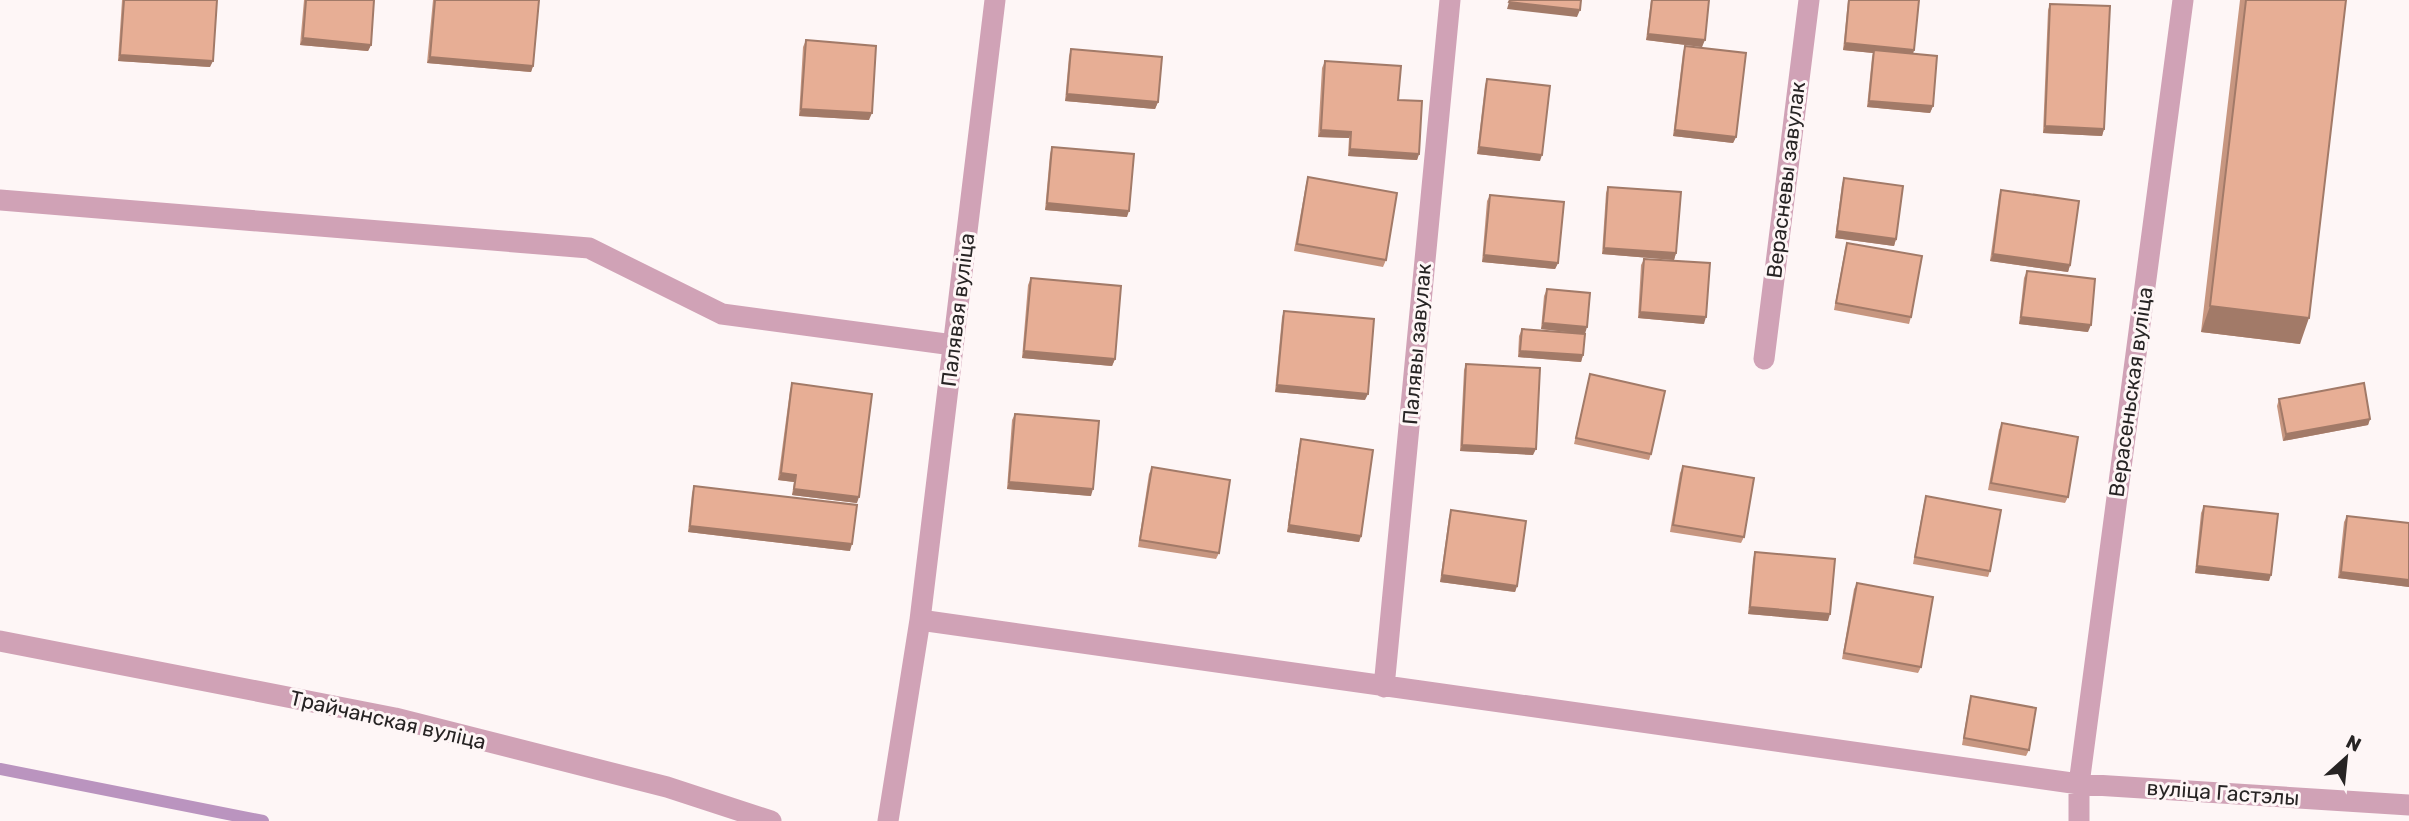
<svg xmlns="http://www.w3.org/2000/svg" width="2409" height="821" font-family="Rubik,sans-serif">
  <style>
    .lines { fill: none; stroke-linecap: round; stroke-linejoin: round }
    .stream { stroke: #ba94bf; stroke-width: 12 }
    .minor { stroke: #d0a2b6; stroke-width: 21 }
    .wall { fill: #c79680 }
    .shaded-wall { fill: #a27a68 }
    .building { fill: #e7ae95; stroke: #a27a68; stroke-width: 2 }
    .labels { text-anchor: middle; stroke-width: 6; stroke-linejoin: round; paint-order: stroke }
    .street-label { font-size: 21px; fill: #272424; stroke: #fef6f6 }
  </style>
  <rect width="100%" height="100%" fill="#fef6f6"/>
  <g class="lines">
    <path class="stream" d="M0,769L263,821"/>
    <path class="minor" d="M0,200L589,248L722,314L953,345
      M1764,359L1809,0
      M920,620L2079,784L2409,805
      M0,641L395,718L667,787L771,821
      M1384,687L1450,0
      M888,821L920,620L995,0
      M2079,821V784L2183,0"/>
  </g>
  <path class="wall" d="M122,0H217L210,67L118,61Z
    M304,0H374L371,45L368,51L300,45Z
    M433,0H539L533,66L531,72L427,63Z
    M1651,0H1709L1702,47L1646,40Z
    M1848,0H1919L1914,50L1913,54L1933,106L1930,113L1867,107L1872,57L1873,53L1843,50Z
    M2240,0H2346L2300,344L2201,332Z
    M2050,4L2104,129L2102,136L2043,133L2048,10Z
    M806,40L869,120L799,116L803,47Z
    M1685,46L1736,137L1733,143L1673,136L1683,52Z
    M1071,49L1158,102L1155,109L1065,101L1069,56Z
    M1325,61L1398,100L1419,154L1417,160L1348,156L1349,138L1318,137L1322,68Z
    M1487,79L1540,161L1477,154L1485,85Z
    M1052,147L1127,217L1045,210L1050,154Z
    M1308,177L1386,260L1383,267L1294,251L1306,184Z
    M1844,178L1896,239L1894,246L1835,238L1842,184Z
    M1608,187L1676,253L1674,260L1602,254L1606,193Z
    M2001,190L2070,265L2068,272L1990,261L1999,196Z
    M1490,195L1558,263L1555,269L1482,262L1487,201Z
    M1847,243L1911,317L1909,324L1834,310L1845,249Z
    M1644,259L1704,324L1638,318L1641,265Z
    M2027,271L2088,332L2019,324L2024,278Z
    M1031,278L1115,359L1112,366L1022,358L1028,285Z
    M1547,289L1585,334L1583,355L1581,362L1518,357L1519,336L1522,329L1574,333L1541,329L1544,296Z
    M1284,311L1365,400L1275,392L1282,317Z
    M1466,364L1533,455L1460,451L1464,370Z
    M1590,374L1651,454L1649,460L1574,444Z
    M792,383L857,503L792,495L794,482L778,480L790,390Z
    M2279,399L2370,419L2368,425L2283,441L2277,406Z
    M1015,414L1091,496L1007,489L1012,420Z
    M2002,423L2068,497L2065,503L1988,490L1999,430Z
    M1301,439L1361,536L1359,542L1287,532L1299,446Z
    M1683,466L1744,537L1741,543L1670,532L1680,473Z
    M1152,467L1219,553L1216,559L1138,547L1149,474Z
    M694,486L850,551L688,532L692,493Z
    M1926,496L1990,571L1988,577L1913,564L1924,503Z
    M2204,506L2269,581L2195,573L2201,513Z
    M1451,510L1517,586L1515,592L1440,582L1449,517Z
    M2347,516L2409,523V587L2338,578L2344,522Z
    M1755,552L1828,621L1748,614L1753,559Z
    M1857,583L1921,667L1918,673L1842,659L1854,589Z
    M1971,696L2029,750L2026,756L1962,745L1969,703Z"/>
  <path class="shaded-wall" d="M1509,2L1580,10L1577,17L1507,9Z
    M1648,34L1705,40L1702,47L1646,40Z
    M303,38L371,45L368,51L300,45Z
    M1845,43L1914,50L1912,56L1874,50L1873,53L1843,50Z
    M120,55L213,61L210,67L118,61Z
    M430,57L533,66L531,72L427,63Z
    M1067,94L1158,102L1155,109L1065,101Z
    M1869,101L1933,106L1930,113L1867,107Z
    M801,109L872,113L869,120L799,116Z
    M2045,126L2104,129L2102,136L2043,133Z
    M1321,130L1351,132L1349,138L1318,137Z
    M1675,130L1736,137L1733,143L1673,136Z
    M1479,147L1542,155L1540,161L1477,154Z
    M1350,149L1419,154L1417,160L1348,156Z
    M1047,203L1129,211L1127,217L1045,210Z
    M1837,231L1896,239L1894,246L1835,238Z
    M1604,248L1676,253L1674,260L1602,254Z
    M1993,254L2070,265L2068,272L1990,261Z
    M1484,255L1558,263L1555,269L1482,262Z
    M2210,306L2309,318L2300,344L2201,332Z
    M1640,312L1706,317L1704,324L1638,318Z
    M2021,317L2091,325L2088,332L2019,324Z
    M1543,323L1587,327L1585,334L1541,329Z
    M1024,351L1115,359L1112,366L1022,358Z
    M1520,351L1583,355L1581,362L1518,357Z
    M1277,385L1368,394L1365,400L1275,392Z
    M2370,419L2368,425L2283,441L2286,434Z
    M1462,445L1536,449L1533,455L1460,451Z
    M781,473L796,475L794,482L778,480Z
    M1009,482L1093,489L1091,496L1007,489Z
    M794,489L859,497L857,503L792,495Z
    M1289,525L1361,536L1359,542L1287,532Z
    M690,526L852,544L850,551L688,532Z
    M2197,566L2271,575L2269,581L2195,573Z
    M2341,572L2409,580V587L2338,578Z
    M1442,575L1517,586L1515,592L1440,582Z
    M1750,607L1830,614L1828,621L1748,614Z"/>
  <path class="building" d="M124,0H217L213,61L120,55Z
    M306,0H374L371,45L303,38Z
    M435,0H539L533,66L430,57Z
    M1510,0H1581L1580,10L1509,2Z
    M1652,0H1709L1705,40L1648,34Z
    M1849,0H1919L1914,50L1845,43Z
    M2246,0H2346L2309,318L2210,306Z
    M2050,4L2110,6L2104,129L2045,126Z
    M806,40L876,46L872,113L801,109Z
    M1685,46L1746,53L1736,137L1675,130Z
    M1071,49L1162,57L1158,102L1067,94Z
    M1874,50L1937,56L1933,106L1869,101Z
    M1325,61L1401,66L1398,100L1422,101L1419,154L1350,149L1351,132L1321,130Z
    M1487,79L1550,86L1542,155L1479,147Z
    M1052,147L1134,154L1129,211L1047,203Z
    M1308,177L1397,193L1386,260L1297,244Z
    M1844,178L1903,186L1896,239L1837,231Z
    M1608,187L1681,192L1676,253L1604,248Z
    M2001,190L2079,201L2070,265L1993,254Z
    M1490,195L1564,202L1558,263L1484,255Z
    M1847,243L1922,256L1911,317L1836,303Z
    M1644,259L1710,263L1706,317L1640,312Z
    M2027,271L2095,279L2091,325L2021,317Z
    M1031,278L1121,286L1115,359L1024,351Z
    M1547,289L1590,293L1587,327L1543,323Z
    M1284,311L1374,319L1368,394L1277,385Z
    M1522,329L1585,334L1583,355L1520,351Z
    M1466,364L1540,368L1536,449L1462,445Z
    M1590,374L1665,391L1651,454L1576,438Z
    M792,383L872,394L859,497L794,489L796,475L781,473Z
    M2364,383L2370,419L2286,434L2279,399Z
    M1015,414L1099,421L1093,489L1009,482Z
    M2002,423L2078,437L2068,497L1991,483Z
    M1301,439L1373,450L1361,536L1289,525Z
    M1683,466L1754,478L1744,537L1673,525Z
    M1152,467L1230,480L1219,553L1140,540Z
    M694,486L857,505L852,544L690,526Z
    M1926,496L2001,510L1990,571L1915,557Z
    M2204,506L2278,514L2271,575L2197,566Z
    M1451,510L1526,521L1517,586L1442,575Z
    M2347,516L2409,523V580L2341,572Z
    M1755,552L1835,559L1830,614L1750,607Z
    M1857,583L1933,597L1921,667L1844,653Z
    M1971,696L2036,708L2029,750L1964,738Z"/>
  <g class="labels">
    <g class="street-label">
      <text transform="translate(1786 180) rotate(-83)" y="7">Верасневы завулак</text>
      <text transform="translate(958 310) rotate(-83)" y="7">Палявая вуліца</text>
      <text transform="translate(1417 344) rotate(-85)" y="7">Палявы завулак</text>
      <text transform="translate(2131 392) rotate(-82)" y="7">Верасеньская вуліца</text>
      <text transform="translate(388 720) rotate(13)" y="7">Трайчанская вуліца</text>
      <text transform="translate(2223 793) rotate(4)" y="7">вуліца Гастэлы</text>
    </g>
  </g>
  <g transform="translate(2346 758) rotate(27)" stroke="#fef6f6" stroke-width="5" paint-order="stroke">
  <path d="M0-5L12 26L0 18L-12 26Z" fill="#272424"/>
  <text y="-10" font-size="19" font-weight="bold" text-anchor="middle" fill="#272424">N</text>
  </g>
</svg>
